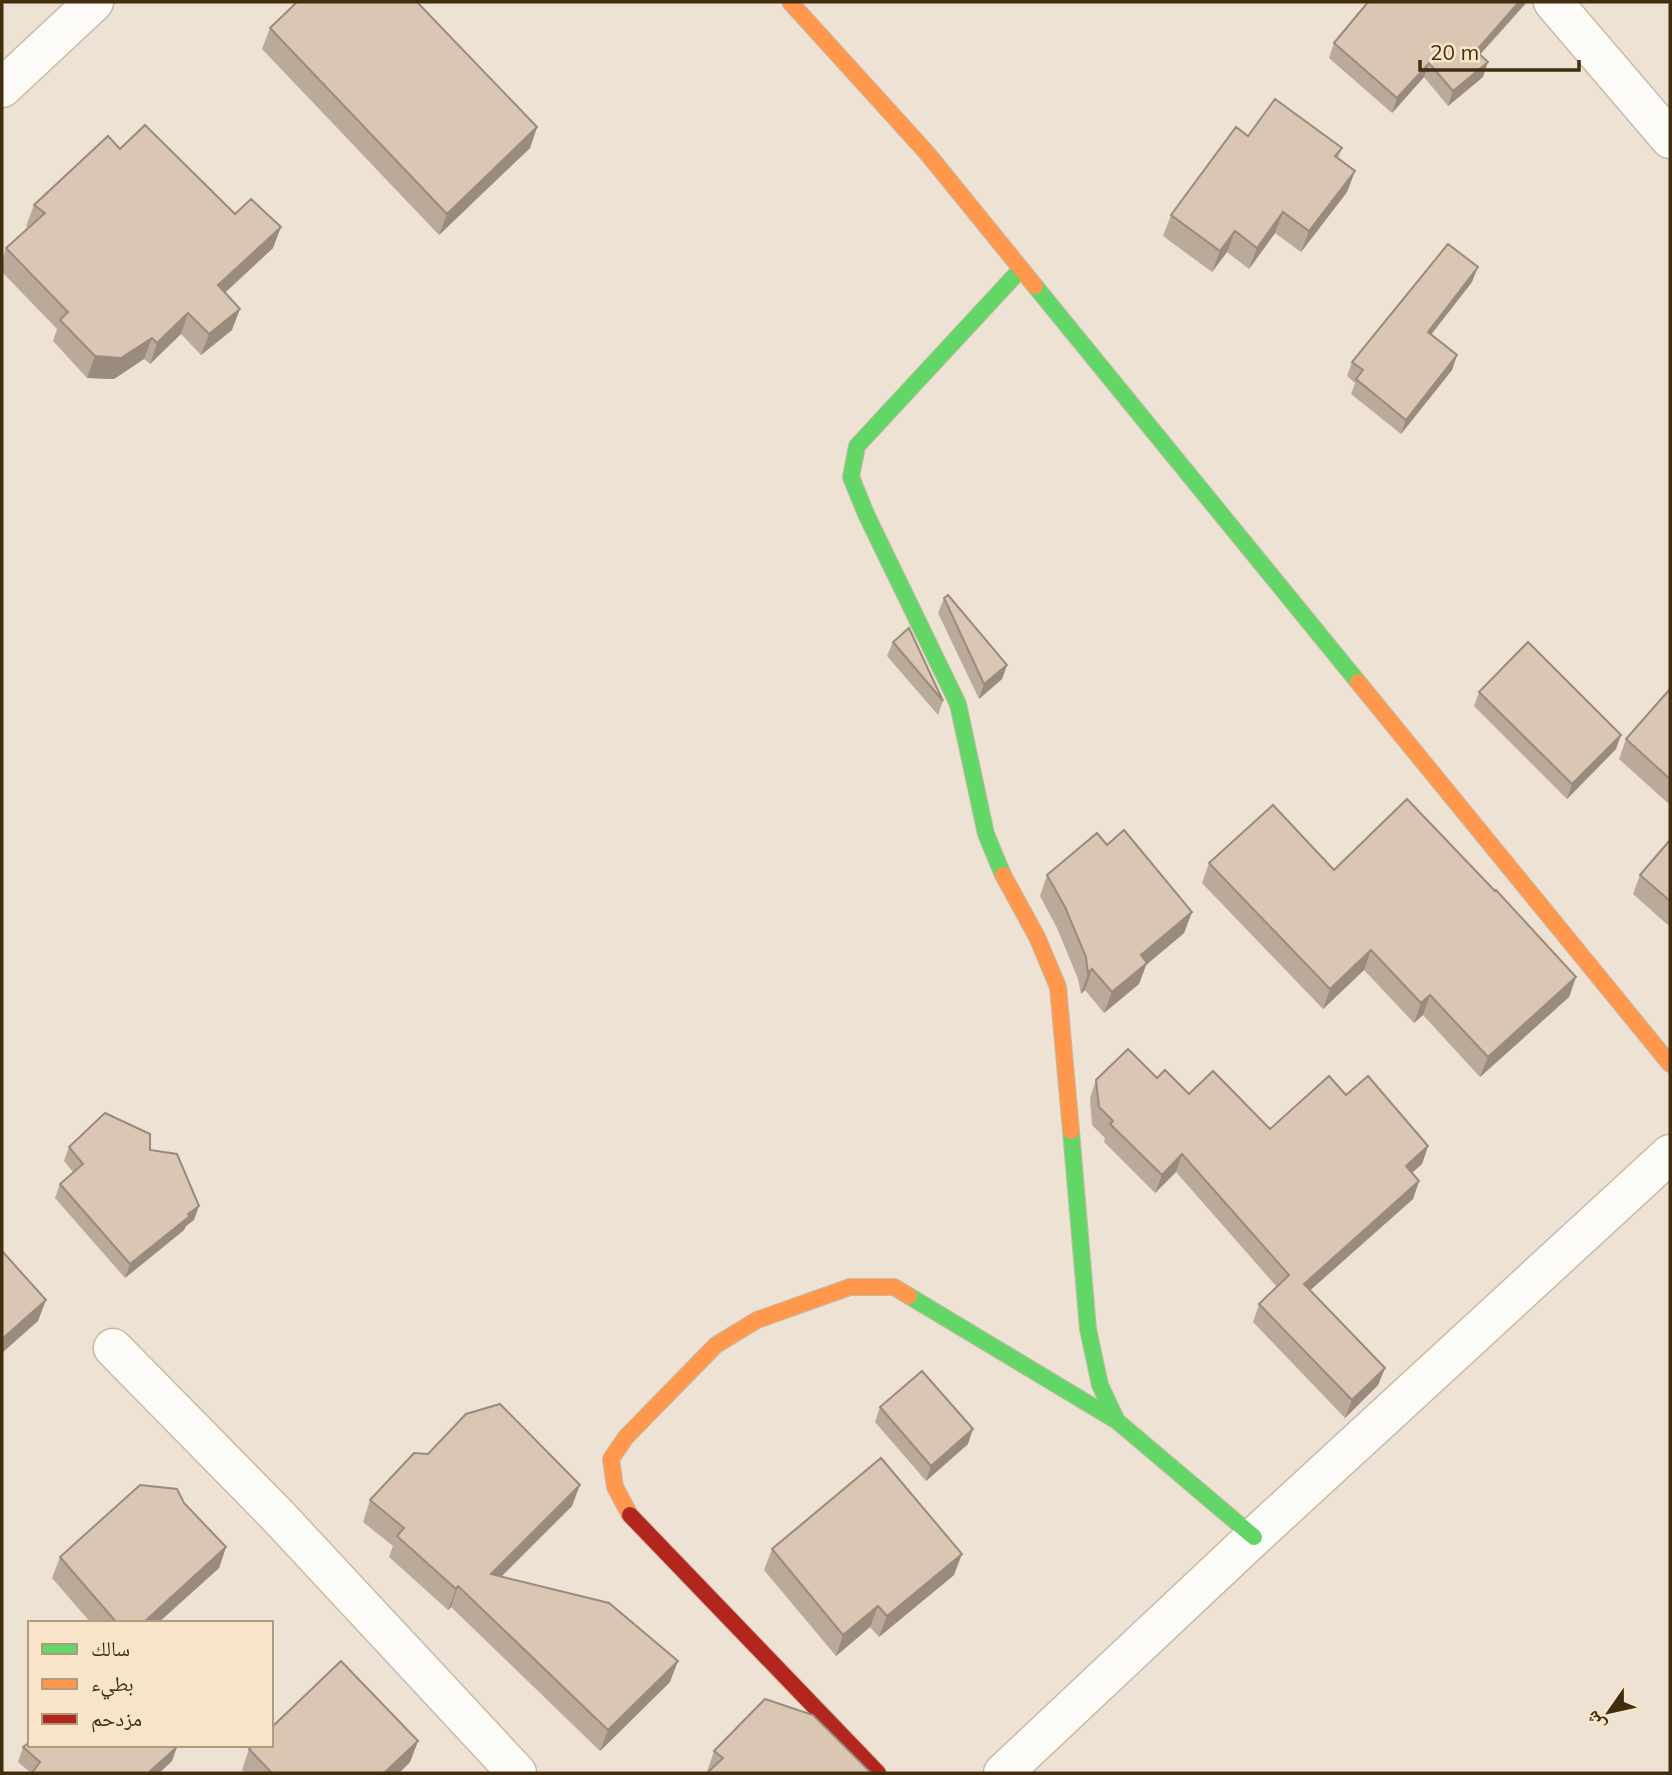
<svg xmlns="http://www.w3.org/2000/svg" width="1672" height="1775" font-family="Mulish,'Noto Naskh Arabic',sans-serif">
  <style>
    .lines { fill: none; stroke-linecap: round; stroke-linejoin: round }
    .street-casing { stroke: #c8baa5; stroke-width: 41 }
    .fast-casing { stroke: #c8baa5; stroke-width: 18 }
    .slow-casing { stroke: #c8baa5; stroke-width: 18 }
    .jam-casing { stroke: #c8baa5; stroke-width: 18 }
    .street { stroke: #fcfbf8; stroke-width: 38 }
    .fast { stroke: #63d668; stroke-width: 16 }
    .slow { stroke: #ff974d; stroke-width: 16 }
    .jam { stroke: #b3261e; stroke-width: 16 }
    .wall { fill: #bbaa9a }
    .shaded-wall { fill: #998b7d }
    .building { fill: #dac6b3; stroke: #998b7d; stroke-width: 2 }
  </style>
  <rect width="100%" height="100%" fill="#ede2d3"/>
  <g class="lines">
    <g class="street-casing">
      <path id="street" d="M1553,2L1670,139
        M2,88L94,2
        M113,1348L278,1516L517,1773
        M1003,1773L1254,1537L1670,1154"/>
    </g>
    <g class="fast-casing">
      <path id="fast" d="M1035,286L1358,682
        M1003,875L986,834L958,704L866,514L851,477L857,446L1021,269
        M1071,1131L1088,1329L1100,1385L1117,1421L1254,1537
        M909,1296L1117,1421"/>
    </g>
    <g class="slow-casing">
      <path id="slow" d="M790,2L927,153L1035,286
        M1358,682L1670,1064
        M1003,875L1037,937L1058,987L1071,1131
        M630,1515L615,1487L611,1459L626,1437L716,1345L757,1320L850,1287H894L909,1296"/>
    </g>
    <g class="jam-casing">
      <path id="jam" d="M630,1515L878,1773"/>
    </g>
    <use href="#street" class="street"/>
    <use href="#fast" class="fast"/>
    <use href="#slow" class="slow"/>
    <use href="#jam" class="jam"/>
  </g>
  <path class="wall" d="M1368,2H1527L1480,55L1483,77L1448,106L1424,77L1392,113L1329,58L1334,43Z
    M270,28L537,127L530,148L439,235L262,49Z
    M1248,136L1342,148L1338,158L1355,171L1347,192L1301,252L1275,233L1249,269L1227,252L1212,272L1163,236L1171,215Z
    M120,149L235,214L273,248L225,293L232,330L201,355L181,334L150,364L144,359L114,379L87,378L53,341L57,329L2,272V261L6,248L29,228L26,226L34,205Z
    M1472,282L1431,335L1457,355L1452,370L1401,434L1351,394L1355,383L1347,376L1352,362Z
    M944,598L1007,665L1002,679L979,699L938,613Z
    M893,642L943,701L938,715L887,656Z
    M1670,689V805L1619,759L1626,739Z
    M1479,692L1616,749L1567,799L1474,706Z
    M1670,840V927L1633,894L1640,875Z
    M1107,845L1192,912L1184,933L1146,965L1139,984L1104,1013L1085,990L1081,994L1078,979L1057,928L1040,896L1047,875Z
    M1209,863L1334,870L1576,977L1569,997L1480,1077L1423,1015L1414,1023L1364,970L1323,1009L1202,883Z
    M1157,1078L1189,1094L1270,1129L1346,1095L1428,1146L1422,1164L1412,1173L1419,1181L1413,1199L1310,1290L1385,1368L1378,1385L1345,1418L1253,1322L1259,1304L1277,1287L1176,1172L1155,1193L1104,1142L1105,1138L1092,1125L1090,1098L1096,1080Z
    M69,1147L150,1150L194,1220L186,1226L184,1230L125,1278L55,1198L60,1184L73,1172L64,1161Z
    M880,1407L968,1444L926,1481L875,1422Z
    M370,1500L572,1506L501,1576L670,1682L600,1751L451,1607L448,1610L389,1557L393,1546L363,1522Z
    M226,1547L219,1568L158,1623H91L52,1578L60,1557Z
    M772,1549L954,1575L879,1637L870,1627L836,1656L764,1570Z
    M418,1741L410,1762L399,1773H245L242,1770L249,1749Z
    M23,1747L172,1761L159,1773H31L18,1762Z
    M714,1751L871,1773H708L707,1772Z"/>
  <path class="shaded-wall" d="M1519,2H1527L1470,65L1476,51Z
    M1488,62L1483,77L1448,106L1453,91Z
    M1429,63L1424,77L1392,113L1397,98Z
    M537,127L530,148L439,235L447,214Z
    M1355,171L1347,192L1301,252L1309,231Z
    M1283,212L1275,233L1249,269L1257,248Z
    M281,227L273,248L210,306L218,285Z
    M1235,231L1227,252L1212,272L1220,251Z
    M1478,267L1472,282L1422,346L1428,332Z
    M240,309L232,330L201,355L209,334Z
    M188,313L181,334L150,364L157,343Z
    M152,338L144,359L114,379L87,378L95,356Z
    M1457,355L1452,370L1401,434L1406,420Z
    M1007,665L1002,679L979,699L984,684Z
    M1621,735L1616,749L1567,799L1572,784Z
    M1192,912L1184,933L1146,965L1139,984L1104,1013L1112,992L1141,955Z
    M1371,950L1364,970L1323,1009L1330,989Z
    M1092,969L1085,990L1081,994L1088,973Z
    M1576,977L1569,997L1480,1077L1488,1057Z
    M1430,995L1423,1015L1414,1023L1421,1003Z
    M1428,1146L1422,1164L1399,1184L1406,1166Z
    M1182,1154L1176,1172L1155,1193L1162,1175Z
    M1419,1181L1413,1199L1297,1302L1304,1284Z
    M199,1206L194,1220L186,1226L184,1230L125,1278L130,1264Z
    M46,1300L38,1321L2,1353V1339Z
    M1385,1368L1378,1385L1345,1418L1352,1400Z
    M973,1429L968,1444L926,1481L931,1466Z
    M580,1485L572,1506L483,1595L491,1574Z
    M226,1547L219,1568L158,1623H143Z
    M962,1554L954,1575L879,1637L887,1616Z
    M458,1586L451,1607L448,1610L456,1589Z
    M878,1606L870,1627L836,1656L843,1635Z
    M678,1661L670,1682L600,1751L608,1730Z
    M418,1741L410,1762L399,1773H384Z
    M177,1747L172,1761L159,1773H148Z"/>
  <path class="building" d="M297,2H417L537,127L447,214L270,28Z
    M1368,2H1519L1476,51L1488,62L1453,91L1429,63L1397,98L1334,43Z
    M1275,99L1342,148L1335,156L1355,171L1309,231L1283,212L1257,248L1235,231L1220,251L1171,215L1236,127L1248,136Z
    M145,125L235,214L251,199L281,227L218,285L240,309L209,334L188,313L157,343L152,338L121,358L95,356L60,320L68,312L6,248L45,213L34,205L108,136L120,149Z
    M1448,244L1478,267L1428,332L1457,355L1406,420L1356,379L1363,370L1352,362Z
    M948,595L1007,665L984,684L944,598Z
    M909,628L943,701L893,642Z
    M1528,642L1621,735L1572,784L1479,692Z
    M1670,689V779L1626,739Z
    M1407,799L1495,891L1496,890L1576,977L1488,1057L1430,995L1421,1003L1371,950L1330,989L1209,863L1273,805L1334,870Z
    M1124,830L1192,912L1141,955L1147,963L1112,992L1092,969L1088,973L1086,957L1065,907L1047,875L1097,833L1107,845Z
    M1670,840V901L1640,875Z
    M1128,1049L1157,1078L1165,1070L1189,1094L1213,1071L1270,1129L1329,1076L1346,1095L1368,1076L1428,1146L1406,1166L1419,1181L1304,1284L1385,1368L1352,1400L1259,1304L1289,1275L1182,1154L1162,1175L1110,1124L1113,1121L1099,1107L1096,1080Z
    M105,1113L150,1134V1150L177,1154L199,1206L188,1214L190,1216L130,1264L60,1184L83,1164L69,1147Z
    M2,1251L46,1300L2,1339Z
    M922,1371L973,1429L931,1466L880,1407Z
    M500,1404L580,1485L491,1574L609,1603L678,1661L608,1730L458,1586L456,1589L397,1536L404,1528L370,1500L414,1453L428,1454L466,1414Z
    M881,1458L962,1554L887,1616L878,1606L843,1635L772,1549Z
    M140,1485L177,1489L184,1503L226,1547L143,1623H117L60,1557Z
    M341,1661L418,1741L384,1773H272L249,1749L253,1745H271V1728Z
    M765,1699L813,1715L871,1773H707L723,1758L714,1751Z
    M30,1742V1745H175L177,1747L148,1773H32L40,1762L23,1747Z"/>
  <rect width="1672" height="1775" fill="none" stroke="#422e0e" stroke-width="7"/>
  <rect x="28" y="1621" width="245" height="126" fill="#f8e4c8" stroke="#af9b7e" stroke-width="2"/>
  <rect x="42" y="1644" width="35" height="10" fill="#63d668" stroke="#af9b7e" stroke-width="2"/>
  <text x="91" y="1656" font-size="21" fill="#422e0e">سالك</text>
  <rect x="42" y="1679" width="35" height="10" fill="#ff974d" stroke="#af9b7e" stroke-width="2"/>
  <text x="91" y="1691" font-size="21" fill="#422e0e">بطيء</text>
  <rect x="42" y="1714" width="35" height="10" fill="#b3261e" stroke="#af9b7e" stroke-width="2"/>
  <text x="91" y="1726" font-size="21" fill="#422e0e">مزدحم</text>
  <g transform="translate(1609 1712) rotate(236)" stroke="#f8e4c8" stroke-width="5" paint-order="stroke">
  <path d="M0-5L12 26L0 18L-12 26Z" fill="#422e0e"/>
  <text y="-10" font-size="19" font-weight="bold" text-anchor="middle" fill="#422e0e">ش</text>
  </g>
  <path d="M1420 60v10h159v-10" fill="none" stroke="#422e0e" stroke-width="3.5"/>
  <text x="1430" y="60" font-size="21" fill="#422e0e" stroke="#f8e4c8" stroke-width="5" paint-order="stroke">20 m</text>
</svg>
